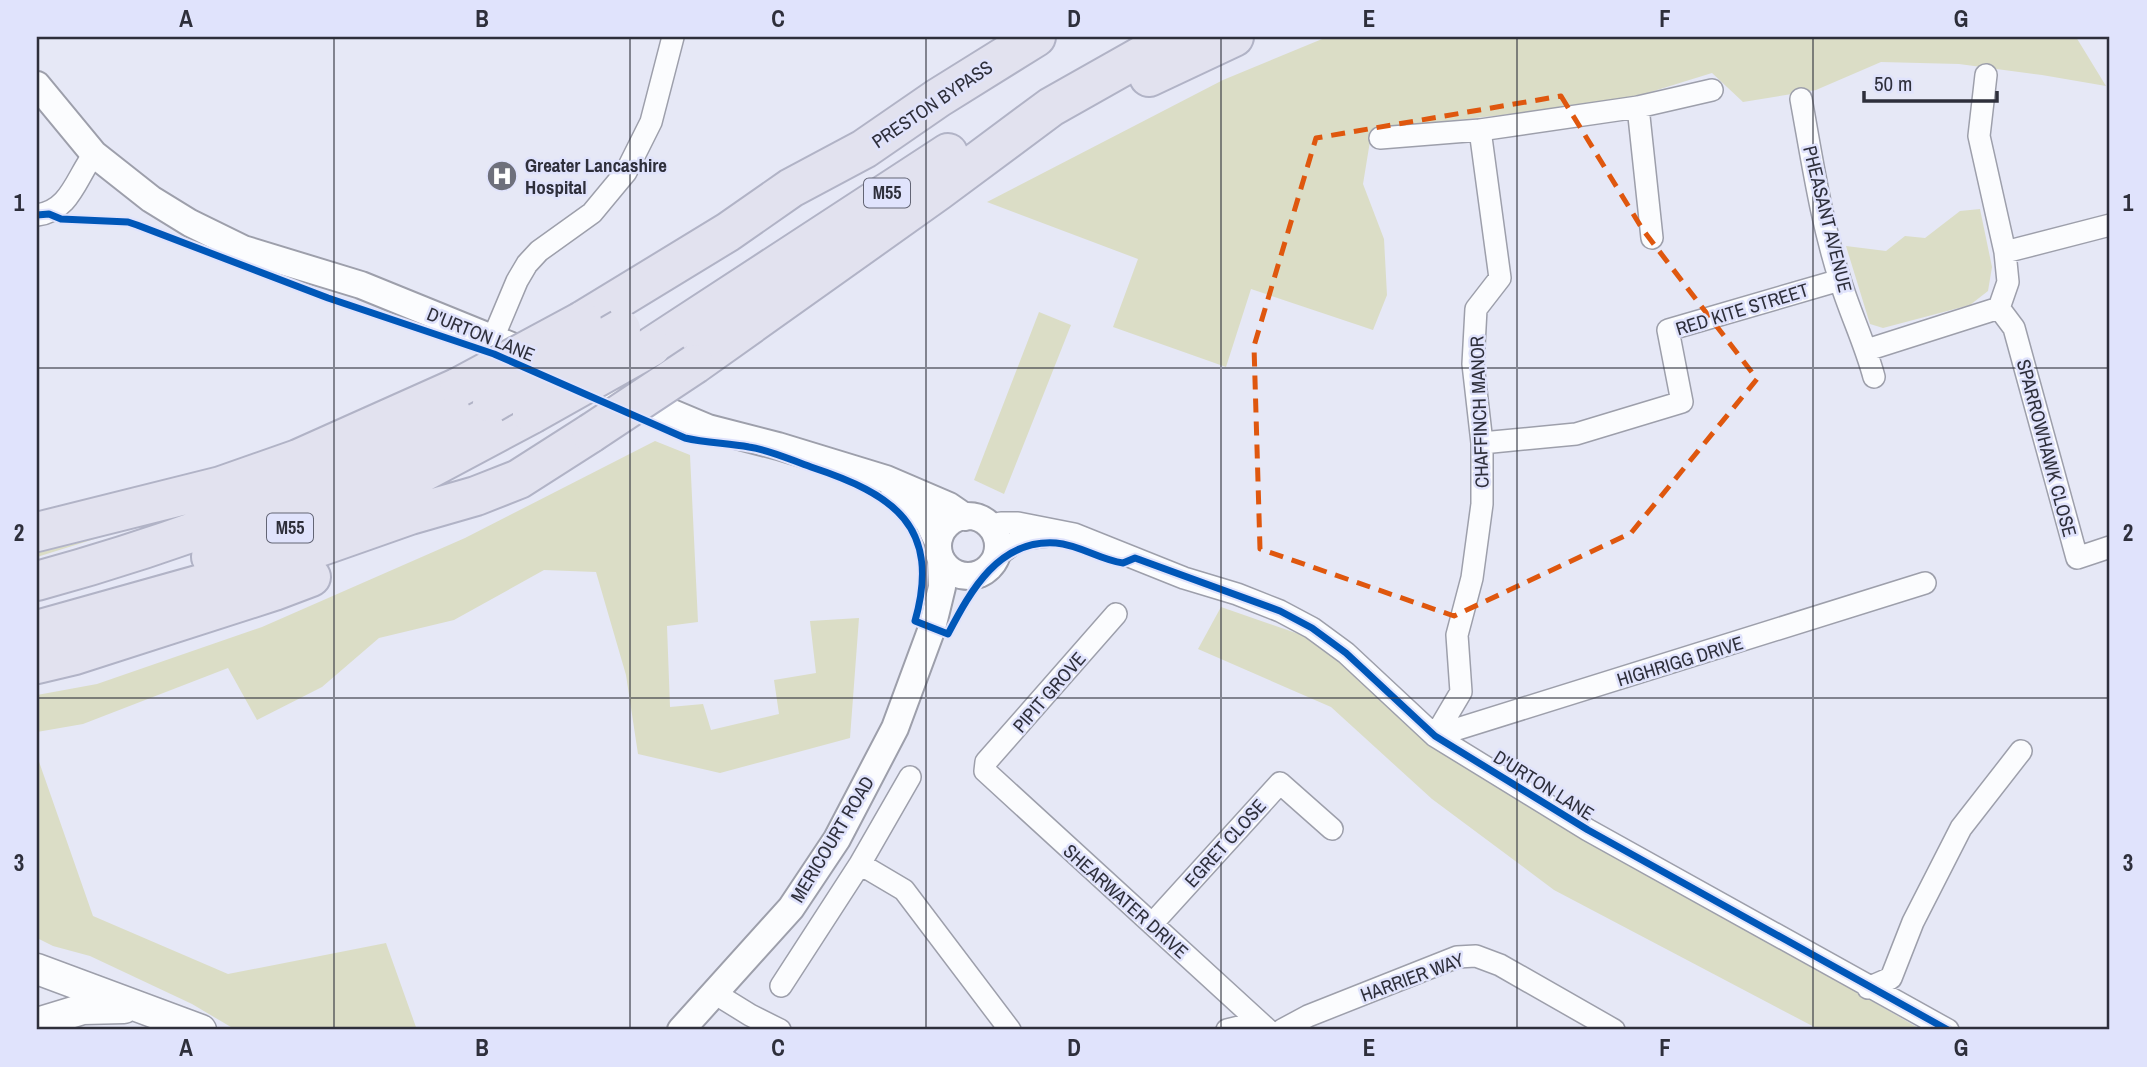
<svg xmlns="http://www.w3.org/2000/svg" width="2147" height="1067" font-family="'Archivo Narrow',sans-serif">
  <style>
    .green { fill: #dbddc6 }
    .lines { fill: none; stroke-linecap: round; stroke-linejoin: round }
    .minor-casing { stroke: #9d9fab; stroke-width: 24 }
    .tertiary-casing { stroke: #9d9fab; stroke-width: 30 }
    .secondary-casing { stroke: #9d9fab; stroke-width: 33 }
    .motorway-casing { stroke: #b1b3c6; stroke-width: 42 }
    .minor { stroke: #fbfcfe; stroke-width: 21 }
    .tertiary { stroke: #fbfcfe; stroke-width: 26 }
    .secondary { stroke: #fbfcfe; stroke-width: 30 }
    .motorway { stroke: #e2e2ef; stroke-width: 38 }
    .motorway-bridge-casing { stroke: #b1b3c6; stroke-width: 42; stroke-linecap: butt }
    .motorway-bridge { stroke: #e2e2ef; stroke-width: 38 }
    .cycleway-casing { stroke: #e0e3fc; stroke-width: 11 }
    .cycleway { stroke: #0057b8; stroke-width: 7 }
    .marked { fill: none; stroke: #df570e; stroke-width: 5; stroke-dasharray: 14 9; stroke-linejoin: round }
    .grid { fill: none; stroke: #2e2f3b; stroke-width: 2; stroke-opacity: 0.55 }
    .labels { text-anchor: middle; stroke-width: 5; stroke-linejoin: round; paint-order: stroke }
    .shield { fill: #e0e3fc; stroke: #636575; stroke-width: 2 }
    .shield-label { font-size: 18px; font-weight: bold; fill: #2e2f3b }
    .street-label { font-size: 19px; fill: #2e2f3b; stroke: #e0e3fc }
    .poi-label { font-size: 19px; font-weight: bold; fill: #2e2f3b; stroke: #e0e3fc; text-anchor: start }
    .neatline { fill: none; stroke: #2e2f3b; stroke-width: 2.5 }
    .grid-label { font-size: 23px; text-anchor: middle; font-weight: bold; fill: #2e2f3b }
  </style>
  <rect width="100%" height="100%" fill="#e6e8f6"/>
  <path class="green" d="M1327,37H2076L2106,86L2042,75L1959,64L1881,62L1816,90L1743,102L1712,73L1615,103L1372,129L1363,184L1384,239L1387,295L1373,330L1251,289L1226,367L1113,327L1138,259L987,202L1223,80Z
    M1980,209L1992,267L1988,291L1970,305L1883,328L1870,324L1846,246L1886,251L1905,236L1925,238L1960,211Z
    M1039,312L1071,325L1004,494L974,480Z
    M655,441L690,455L698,622L667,626L670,707L703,704L711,730L779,714L774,680L816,673L810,621L859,618L850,738L720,773L638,754L626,675L596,572L544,570L454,620L379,638L322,687L257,720L228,668L83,724L37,732V695L97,684L262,627L465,538Z
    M165,517L37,557V542Z
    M1221,607L1322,642L1583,834L1922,1030H1820L1554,890L1432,799L1331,707L1198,649Z
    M37,756L93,916L228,974L386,943L417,1030H236L192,1004L90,956L53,946L37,938Z"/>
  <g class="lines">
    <g class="minor-casing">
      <path id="minor" d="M1801,99C1812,159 1821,221 1840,280C1850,313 1865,343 1874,377
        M1638,107L1652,238
        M1380,138L1480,130
        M37,215C70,211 76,178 94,154
        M2005,252L2110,225
        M1999,308L2014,328L2077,558L2110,547
        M493,338L517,281L527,264L539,251L592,213L626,172L651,122L673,37
        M1867,350L1999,308L2008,282L2005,252L1979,136L1986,75
        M1482,443L1576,434L1682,402L1668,330L1840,280
        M990,526L1001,523H1018L1074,534L1184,578L1237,594L1280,611L1312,628L1346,653L1435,736L1588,830L1948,1030
        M996,557L1020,539L1047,536
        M1116,614L986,762L985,771L1268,1030
        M1435,736L1461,692L1457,635L1472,578L1482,504V443L1473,364L1476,309L1500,278L1480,130L1638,107L1712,90
        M1435,736L1925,583
        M860,864L904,890L1010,1030
        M1152,924L1280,783L1332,829
        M781,986L860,864L910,777
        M1868,988L1891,978L1913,922L1961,828L2021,751
        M716,994L750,1015L780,1030
        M1227,1030L1259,1022
        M1282,1030L1308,1016L1457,957L1476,956L1500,965L1614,1030"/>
    </g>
    <g class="tertiary-casing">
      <path id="tertiary" d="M37,85L94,154L151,199L190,223L243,249L361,285L536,356
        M584,376L708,428L778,446L886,479L949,506L965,517
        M894,489L928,521L938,542
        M938 546a30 30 0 1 1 60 0a30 30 0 1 1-60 0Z
        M681,1030L791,908L837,839L895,728L932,628L942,587L941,559"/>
    </g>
    <g class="secondary-casing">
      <path id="secondary" d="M37,969L201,1030
        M37,1023L83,1009L124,1008"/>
    </g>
    <g class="motorway-casing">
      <path id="motorway" d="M1149,77L1234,37
        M582,321L728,232L791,188L864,149L938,98L1036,37
        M651,347L948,153
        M695,364L938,191L1051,107L1175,37
        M37,532L221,486L298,459L459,387
        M211,557L297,526L412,478L532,414
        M37,581C195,538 347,477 492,403
        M37,630L262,567L410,515L476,496L519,479L591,433
        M37,664L75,655L274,591L311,577"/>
    </g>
    <use href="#minor" class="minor"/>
    <use href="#tertiary" class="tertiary"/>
    <use href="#secondary" class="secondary"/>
    <use href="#motorway" class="motorway"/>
    <g class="motorway-bridge-casing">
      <path id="motorway-bridge" d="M459,387L582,321
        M492,403L621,329
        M532,414L651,347
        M591,433L695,364"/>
    </g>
    <use href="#motorway-bridge" class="motorway-bridge"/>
    <g class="cycleway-casing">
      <path id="cycleway" d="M37,215L49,214L61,219L128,222L137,225L328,298L494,354L685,438C706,443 727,443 749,447C770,450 791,460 811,467C893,494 942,526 915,621L948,634C971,590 999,539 1056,543C1080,545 1100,560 1123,563L1135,558L1280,611L1312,628L1346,653L1435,736L1588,830L1948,1030"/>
    </g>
    <use href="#cycleway" class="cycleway"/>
  </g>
  <path class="marked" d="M1561,96L1643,230L1757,379L1631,533L1454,616L1260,549L1254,346L1316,138Z"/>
  <path class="grid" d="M334,37V1030M630,37V1030M926,37V1030M1221,37V1030M1517,37V1030M1813,37V1030M37,368H2110M37,698H2110"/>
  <defs>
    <g id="hospital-disc" transform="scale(1.575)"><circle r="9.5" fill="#6e707c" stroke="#e0e3fc"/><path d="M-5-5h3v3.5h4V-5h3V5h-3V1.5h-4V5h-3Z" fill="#fff"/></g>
  </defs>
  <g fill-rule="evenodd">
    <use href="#hospital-disc" x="502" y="176"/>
  </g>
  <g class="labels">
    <g class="shield">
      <rect x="864" y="178.5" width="46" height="29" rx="5"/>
      <rect x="267" y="513.5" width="46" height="29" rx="5"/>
    </g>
    <g class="shield-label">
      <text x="887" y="199">M55</text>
      <text x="290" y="534">M55</text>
    </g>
    <g class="street-label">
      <text transform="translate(932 104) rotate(-34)" y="7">PRESTON BYPASS</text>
      <text transform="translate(1828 219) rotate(76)" y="7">PHEASANT AVENUE</text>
      <text transform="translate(1742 309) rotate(-17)" y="7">RED KITE STREET</text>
      <text transform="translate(481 334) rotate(22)" y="7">D'URTON LANE</text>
      <text transform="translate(1479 412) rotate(-92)" y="7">CHAFFINCH MANOR</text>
      <text transform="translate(2047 448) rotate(75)" y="7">SPARROWHAWK CLOSE</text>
      <text transform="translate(1680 661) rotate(-17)" y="7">HIGHRIGG DRIVE</text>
      <text transform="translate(1049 692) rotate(-49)" y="7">PIPIT GROVE</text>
      <text transform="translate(1544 785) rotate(32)" y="7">D'URTON LANE</text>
      <text transform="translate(832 839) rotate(-59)" y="7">MERICOURT ROAD</text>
      <text transform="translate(1225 843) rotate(-48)" y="7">EGRET CLOSE</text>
      <text transform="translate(1126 901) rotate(42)" y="7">SHEARWATER DRIVE</text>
      <text transform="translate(1412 977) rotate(-20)" y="7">HARRIER WAY</text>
    </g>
    <g class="poi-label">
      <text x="525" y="172">Greater Lancashire<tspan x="525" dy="22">Hospital</tspan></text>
    </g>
  </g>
  <rect width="2147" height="1067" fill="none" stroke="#e0e3fc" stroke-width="77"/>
  <path d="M1864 91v10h133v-10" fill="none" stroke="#2e2f3b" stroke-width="3.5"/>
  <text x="1874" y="91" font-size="21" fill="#2e2f3b" stroke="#e0e3fc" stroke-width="5" paint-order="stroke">50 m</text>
  <rect x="38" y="38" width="2070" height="990" class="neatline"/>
  <g class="grid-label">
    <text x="186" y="27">A</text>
    <text x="482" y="27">B</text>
    <text x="778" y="27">C</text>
    <text x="1074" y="27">D</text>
    <text x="1369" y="27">E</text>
    <text x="1665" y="27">F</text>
    <text x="1961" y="27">G</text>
    <text x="19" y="211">1</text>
    <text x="2128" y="211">1</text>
    <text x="19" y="541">2</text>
    <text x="2128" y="541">2</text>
    <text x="19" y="871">3</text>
    <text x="2128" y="871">3</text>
    <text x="186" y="1056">A</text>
    <text x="482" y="1056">B</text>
    <text x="778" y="1056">C</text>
    <text x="1074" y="1056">D</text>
    <text x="1369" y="1056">E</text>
    <text x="1665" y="1056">F</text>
    <text x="1961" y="1056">G</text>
  </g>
</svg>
